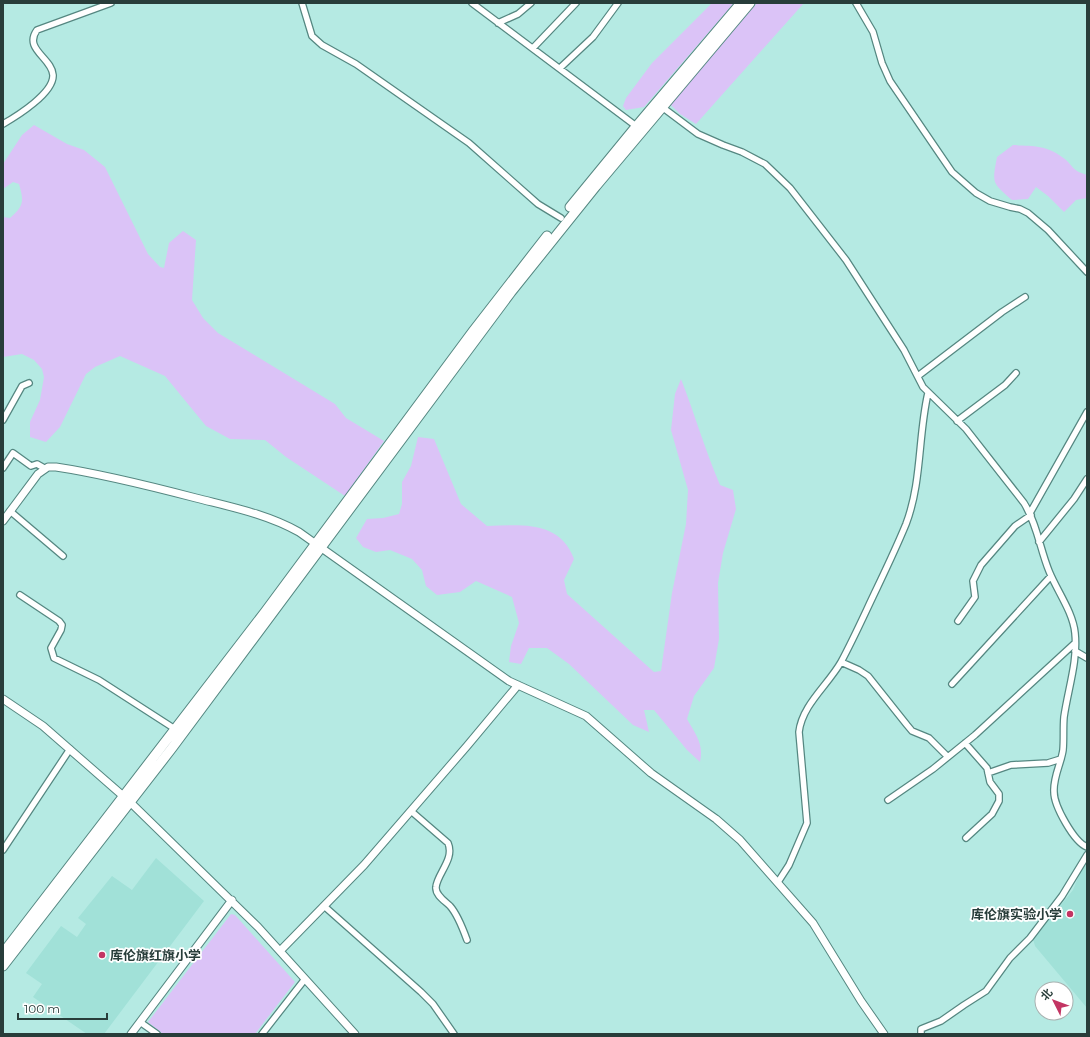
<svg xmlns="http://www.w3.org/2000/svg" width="1090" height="1037" font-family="Montserrat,'Noto Sans SC',sans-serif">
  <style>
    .built { fill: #a1e1d8 }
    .green { fill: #dbc3f7 }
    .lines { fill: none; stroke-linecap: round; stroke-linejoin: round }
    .minor-casing { stroke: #558781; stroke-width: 8 }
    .tertiary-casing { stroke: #558781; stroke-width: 9 }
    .primary-casing { stroke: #558781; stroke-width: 11 }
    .minor { stroke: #fff; stroke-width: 5.5 }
    .tertiary { stroke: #fff; stroke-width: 7 }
    .primary { stroke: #fff; stroke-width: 9 }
    .poi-dot { fill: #c33563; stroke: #fff; stroke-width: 1.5 }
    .labels { text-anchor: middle; stroke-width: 3.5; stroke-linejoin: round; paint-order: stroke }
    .poi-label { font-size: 13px; font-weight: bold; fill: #283d3a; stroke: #fff; text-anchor: end }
  </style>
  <rect width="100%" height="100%" fill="#b5eae3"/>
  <path class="built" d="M156,858L204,901L104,1034H87L33,997L42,984L26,973L61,926L77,937L86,924L78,918L112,876L132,890Z
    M1087,864V1008L1035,946L1033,939L1073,890L1081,870Z"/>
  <path class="green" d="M712,3H734L644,107L626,110L623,106L626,98L652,63Z
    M757,3H804L696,124L680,114L670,104Z
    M34,125L67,144L84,150L105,167L148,254L160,267L164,268L169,243L183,231L196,240L192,300L203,318L218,333L335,404L346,418L384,441L345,496L286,457L265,440L230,439L206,426L165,376L120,356L95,367L86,374L60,427L46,442L30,437V422L40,400L44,377L42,369L34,360L22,354L3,357V217L10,218C24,206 24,201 19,184L13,182L3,189V164L22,135Z
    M1013,145C1032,146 1046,145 1062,157C1074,165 1070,170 1087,175V198L1076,200L1064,212L1048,196L1036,187L1028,199L1012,200C992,182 992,184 997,157Z
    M681,379C695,415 705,450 720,485L733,490L736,509L723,553L718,583L719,639L714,668L694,696L687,719C696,735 704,744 700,762L687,750L654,710H644L649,732L633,725L569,664L547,648H529L521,664L509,662L511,646L519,623L512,597L476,581L460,592L437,595L426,586L422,570L412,559L390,550L376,552L363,547L356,538L367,519L383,518L399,514L402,504V482L411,466L418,437L434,439L461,504L487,526C521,525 560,520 574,559L564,580L567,594L654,672L661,671L672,593L686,524L688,490L671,430L675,394Z
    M231,914L235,915L295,982L255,1034H163L148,1022Z"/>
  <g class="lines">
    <g class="minor-casing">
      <path id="minor" d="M302,3L312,36L322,45L356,64L469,143L538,204L561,218
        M472,3L636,126
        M856,3L873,32L882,63L890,81L952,172L976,193L990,201L1010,207L1020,209L1028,213L1048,230L1087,272
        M498,23L518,14L531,3
        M533,48L576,3
        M560,68L593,37L618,3
        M662,107L698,134L723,145L742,152L765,164L790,188L846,260L904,350L923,387L966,429L1024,503C1037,524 1040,549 1049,571C1057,591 1073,612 1075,633C1078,661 1068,689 1064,717C1063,728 1064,739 1063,750C1061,764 1053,777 1054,792C1054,806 1074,842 1087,847
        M3,124C17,116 54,93 53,75C52,58 23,49 37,30L111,3
        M918,376L1002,312L1025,297
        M3,420L22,386L29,383
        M957,421L1005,385L1016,373
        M3,468L13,453L31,466L37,464L44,468
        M10,511L63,556
        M1030,513L1087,412
        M1039,542L1074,499L1087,479
        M20,595L59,621L62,625L61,630L51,648L54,658L99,680L175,729
        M958,621L975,597L973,581L981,565L1015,526L1031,515
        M1075,651L1087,658
        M841,662L859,670L868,676L907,725L912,731L929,738L947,756
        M952,684L1051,576
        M965,743L987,768L990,782L999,794V801L992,814L966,838
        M988,773L1011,765L1048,763L1061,759
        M888,800L933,769L975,735L1075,643
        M411,811L448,843C455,859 437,874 436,887C435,895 445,901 450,906C458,915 463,929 467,940
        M3,850L70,749
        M778,882L789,865L807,823L799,732C802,705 828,685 841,662C854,638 865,613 877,588C887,567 897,546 906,524C922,482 918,436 928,393
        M324,906L421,992L433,1004L454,1034
        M140,1022L157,1034
        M262,1034L305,979
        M921,1034V1029L941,1021L964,1005L986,991L1010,958L1030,938L1062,896L1087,855"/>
    </g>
    <g class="tertiary-casing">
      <path id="tertiary" d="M3,521L38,474L48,467H56C103,474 150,486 196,498C231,507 267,514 299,532L509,681L586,716L651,773L716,819L740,840L813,923L861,1001L884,1034
        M3,699L43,726L130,802L258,927L355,1034
        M280,951L364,865L467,746L518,685
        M131,1034L232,900"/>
    </g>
    <g class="primary-casing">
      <path id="primary" d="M570,207L634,129L741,3
        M3,953L265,612L474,330L547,236
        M3,966L172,748L511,292L596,186L750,3"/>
    </g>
    <use href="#minor" class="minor"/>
    <use href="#tertiary" class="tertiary"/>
    <use href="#primary" class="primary"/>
  </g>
  <g class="poi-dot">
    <circle cx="1070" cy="914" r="4"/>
    <circle cx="102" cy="955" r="4"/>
  </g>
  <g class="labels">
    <g class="poi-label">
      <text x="1062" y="919">库伦旗实验小学</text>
      <text x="110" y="960" text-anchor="start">库伦旗红旗小学</text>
    </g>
  </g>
  <rect width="1090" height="1037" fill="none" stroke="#283d3a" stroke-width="8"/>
  <g transform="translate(1054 1001) rotate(312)"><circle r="19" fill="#ffffff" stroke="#a9b1b0"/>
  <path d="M0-3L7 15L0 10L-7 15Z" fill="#c33563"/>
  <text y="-6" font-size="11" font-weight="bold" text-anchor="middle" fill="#283d3a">北</text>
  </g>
  <path d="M18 1013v6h89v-6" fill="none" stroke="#283d3a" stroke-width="2"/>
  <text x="24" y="1013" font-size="12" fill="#283d3a" stroke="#ffffff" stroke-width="3" paint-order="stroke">100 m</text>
</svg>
